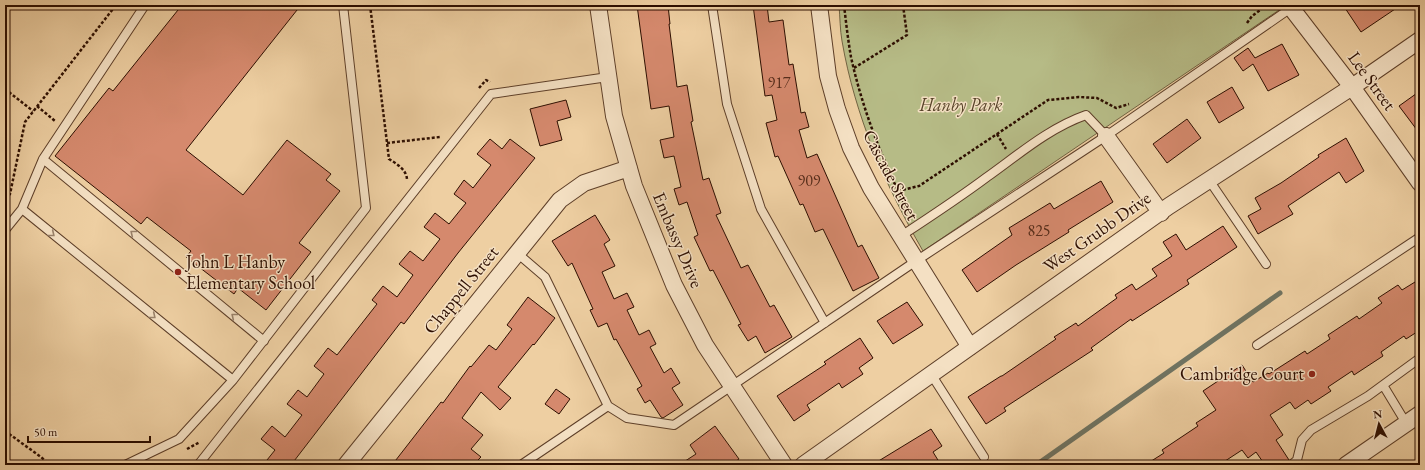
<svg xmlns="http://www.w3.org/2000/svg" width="1425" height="470" font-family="'EB Garamond',serif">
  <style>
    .green { fill: #b6bb86; stroke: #726443 }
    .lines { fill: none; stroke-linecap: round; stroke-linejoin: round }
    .stream { stroke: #6f7361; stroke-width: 5 }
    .building { fill: #d5896d; stroke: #2d0e00 }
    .lane-casing { stroke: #5d3e28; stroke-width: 10 }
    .street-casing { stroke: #5d3e28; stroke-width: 18 }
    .path { stroke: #2d0e00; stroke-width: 2.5; stroke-dasharray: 3 2; stroke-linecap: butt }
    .lane { stroke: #f4e0c3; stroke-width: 8 }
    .street { stroke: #f4e0c3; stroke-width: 16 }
    .oneway { stroke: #9a826b }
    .poi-dot { fill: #8f2418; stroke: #f4e0c3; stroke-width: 1.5 }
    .labels { text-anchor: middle; stroke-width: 3; stroke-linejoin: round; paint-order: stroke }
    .number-label { font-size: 16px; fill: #572d1b }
    .street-label { font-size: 18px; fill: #2d0e00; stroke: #f4e0c3 }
    .park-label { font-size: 18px; font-style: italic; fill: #564228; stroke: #f4e0c3 }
    .poi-label { font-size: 18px; fill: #2d0e00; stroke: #f4e0c3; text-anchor: start }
  </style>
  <rect width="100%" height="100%" fill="#eecfa2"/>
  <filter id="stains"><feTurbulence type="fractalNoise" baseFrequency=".005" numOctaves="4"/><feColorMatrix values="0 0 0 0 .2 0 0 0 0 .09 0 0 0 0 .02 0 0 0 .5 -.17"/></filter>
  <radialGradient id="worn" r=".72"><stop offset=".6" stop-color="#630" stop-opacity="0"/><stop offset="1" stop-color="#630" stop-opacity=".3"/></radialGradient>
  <path class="green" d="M839,5H1284L1285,6L923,251C885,185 855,116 842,41C840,30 840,17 839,5Z"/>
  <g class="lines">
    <path class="stream" d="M1036,465L1280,293"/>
  </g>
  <path class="building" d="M182,5H301L186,150L243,195L287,140L331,174L326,180L340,191L299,243L311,252L266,310L238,288L234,294L186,257L191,251L147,217L141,224L55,156L109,88L113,91Z
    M637,5H668L670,24H669L677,87L687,85L693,121L691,122L703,180L709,178L721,213L716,215L741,268L748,265L770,307L774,305L792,337L765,353L756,336L748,341L738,325L741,324L713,270L710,271L694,237L698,235L687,202L679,205L674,189L681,187L674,156L664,158L660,140L674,137L669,106L651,109Z
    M753,5H767L769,22L783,20L789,65L793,64L801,113L805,112L809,127L799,130L807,158L817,154L858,247L862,245L879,278L853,291L823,229L815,232L803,204L800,205L778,156L775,157L766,123L777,120L772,95L765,96Z
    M1343,5H1401L1361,32Z
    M1282,44L1299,75L1268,91L1253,64L1243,71L1234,58L1248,48L1255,58Z
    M1232,87L1244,108L1219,123L1207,102Z
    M1420,91V134L1399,106Z
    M566,100L571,117L557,121L562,140L540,146L530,109Z
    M1187,119L1201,138L1167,163L1153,144Z
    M1346,138L1364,171L1346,183L1339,172L1288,206L1293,214L1258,234L1248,216L1261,209L1255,198L1281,183L1319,157L1318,155Z
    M490,139L502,149L510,139L535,158L458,253L404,324L401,322L291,465H263L275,450L261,439L272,426L285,437L302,415L287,404L298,390L307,397L324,374L314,366L328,348L337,355L377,304L372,300L383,286L397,297L413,275L399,264L410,251L423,261L440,239L424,227L435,213L449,224L466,203L454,194L464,180L473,188L491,165L477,154Z
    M1101,181L1113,202L1068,230L1069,232L1016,265L977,292L962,270L1012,235L1009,228L1050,203L1054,209Z
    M595,215L610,240L604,244L615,266L602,272L614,299L627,293L634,307L627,310L639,335L649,330L656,344L650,347L664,373L671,368L680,383L672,388L683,405L663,418L661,417L650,400L645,403L637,389L642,386L616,339L614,340L607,323L598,327L590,310L593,309L572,263L568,266L552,241Z
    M1223,226L1237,247L1187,280L1189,284L1132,321L1131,319L1091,348L1093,350L1004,408L1006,411L986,424L968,397L1001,376H1002L1056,339L1054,337L1076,323L1078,326L1117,298L1115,295L1132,284L1136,290L1157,276L1152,269L1172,256L1163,242L1176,234L1186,250Z
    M1415,282L1420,289V330L1406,339L1404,336L1381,352L1383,356L1354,375L1352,371L1328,387L1331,391L1311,404L1308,400L1295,409L1290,402L1270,415L1283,435L1276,440L1289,460L1286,465H1265L1256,452L1248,458L1242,450L1219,465H1145L1164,453L1162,450L1198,426L1196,423L1216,410L1203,391L1242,365L1253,382L1268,373L1269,374L1305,351L1307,354L1330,339L1328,335L1357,316L1359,319L1382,303L1378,298L1398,285L1402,290Z
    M528,297L555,318L534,345L533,344L498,387L511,398L500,410L481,392L462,418L483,435L471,449L481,457L473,465H392L441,402L443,403L470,366L471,367L489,345L496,350L512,329L507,325Z
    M907,302L923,325L893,344L877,321Z
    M860,338L873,358L859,368L863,374L842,388L839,383L807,405L810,410L794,421L777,396L826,364L824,362Z
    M556,389L570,399L559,414L545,404Z
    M715,426L739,459L730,465H679L696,454L690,445Z
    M931,429L942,446L933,452L941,465H872Z"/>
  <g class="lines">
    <g class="lane-casing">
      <path id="lane" d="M712,5L727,104L761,209L825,323
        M43,159L264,341
        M1209,180L1266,264
        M22,209L233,380
        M5,230L22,209L43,159L145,5
        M901,236C930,217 959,198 987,177C1018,155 1049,128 1086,115L1106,136
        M517,253L545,277L608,406L627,418L674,425L916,261L1106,136L1291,8
        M1257,345L1420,237
        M931,374L984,457
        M1383,385L1406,423
        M125,465L179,439L233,380L366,208L343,5
        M198,465L491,94L608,77
        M521,465L608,406
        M1291,465L1297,460L1302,440L1311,430L1368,396L1420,358"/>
    </g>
    <g class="street-casing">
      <path id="street" d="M598,5L614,116L634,186L674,285L705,345L784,465
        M819,5L828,76L837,109L851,148L871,188L970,347
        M1289,5L1352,87L1420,183
        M1106,136L1161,213
        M346,465L560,200L584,183L629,168
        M803,465L1169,206L1352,87L1420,40
        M1346,465L1420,414"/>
    </g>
    <path class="path" d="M370,5L389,159C397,164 407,170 407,180
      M844,5C846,22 848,40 851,57C863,112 885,167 911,217
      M1247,23L1252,16L1267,5
      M854,68L907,35L903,5
      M479,88L486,80L490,82
      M5,89L33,111
      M37,106L55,121
      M997,134L1006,149
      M387,143L440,137
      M898,191L919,186L1048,100L1079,97L1097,98L1116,108L1129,104
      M5,199L10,194L25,122L116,5
      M5,431L41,457L50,465
      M187,449L200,442"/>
    <use href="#lane" class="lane"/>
    <use href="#street" class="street"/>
  </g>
  <defs><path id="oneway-chevron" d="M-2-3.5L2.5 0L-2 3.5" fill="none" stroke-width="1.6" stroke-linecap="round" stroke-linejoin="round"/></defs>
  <g class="oneway">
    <use href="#oneway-chevron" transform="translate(133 233) rotate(-141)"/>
    <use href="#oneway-chevron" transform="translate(52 234) rotate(39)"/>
    <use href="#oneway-chevron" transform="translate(153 316) rotate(39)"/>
    <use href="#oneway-chevron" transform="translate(234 316) rotate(-141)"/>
  </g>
  <g class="poi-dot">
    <circle cx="178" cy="272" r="4"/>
    <circle cx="1312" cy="374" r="4"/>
  </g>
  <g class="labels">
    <g class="number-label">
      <text x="779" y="88">917</text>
      <text x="809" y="186">909</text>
      <text x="1039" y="236">825</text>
    </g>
    <g class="street-label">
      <text transform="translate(1372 81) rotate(54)" y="6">Lee Street</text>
      <text transform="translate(891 175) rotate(62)" y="6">Cascade Street</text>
      <text transform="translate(1097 232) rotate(-35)" y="6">West Grubb Drive</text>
      <text transform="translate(678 240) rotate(67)" y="6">Embassy Drive</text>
      <text transform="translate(461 290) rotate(-51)" y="6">Chappell Street</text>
    </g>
    <g class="park-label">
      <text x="961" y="111">Hanby Park</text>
    </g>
    <g class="poi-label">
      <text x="186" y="268">John L Hanby<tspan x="186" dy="21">Elementary School</tspan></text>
      <text x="1304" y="380" text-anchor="end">Cambridge Court</text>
    </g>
  </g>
  <rect width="1425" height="470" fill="none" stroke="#eecfa2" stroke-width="20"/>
  <rect x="6" y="6" width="1413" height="458" fill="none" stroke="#2d0e00" stroke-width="2"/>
  <rect x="10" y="10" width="1405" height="450" fill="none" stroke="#2d0e00"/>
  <g transform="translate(1379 424) rotate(353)" stroke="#f4e0c3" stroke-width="3" paint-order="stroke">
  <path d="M0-3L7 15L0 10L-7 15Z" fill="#2d0e00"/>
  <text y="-6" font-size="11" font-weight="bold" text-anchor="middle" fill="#2d0e00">N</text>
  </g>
  <path d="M28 436v6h122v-6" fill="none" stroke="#2d0e00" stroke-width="2"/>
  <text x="34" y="436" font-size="12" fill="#2d0e00" stroke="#f4e0c3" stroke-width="3" paint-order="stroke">50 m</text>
  <rect width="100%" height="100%" filter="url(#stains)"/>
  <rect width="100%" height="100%" fill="url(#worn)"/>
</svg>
